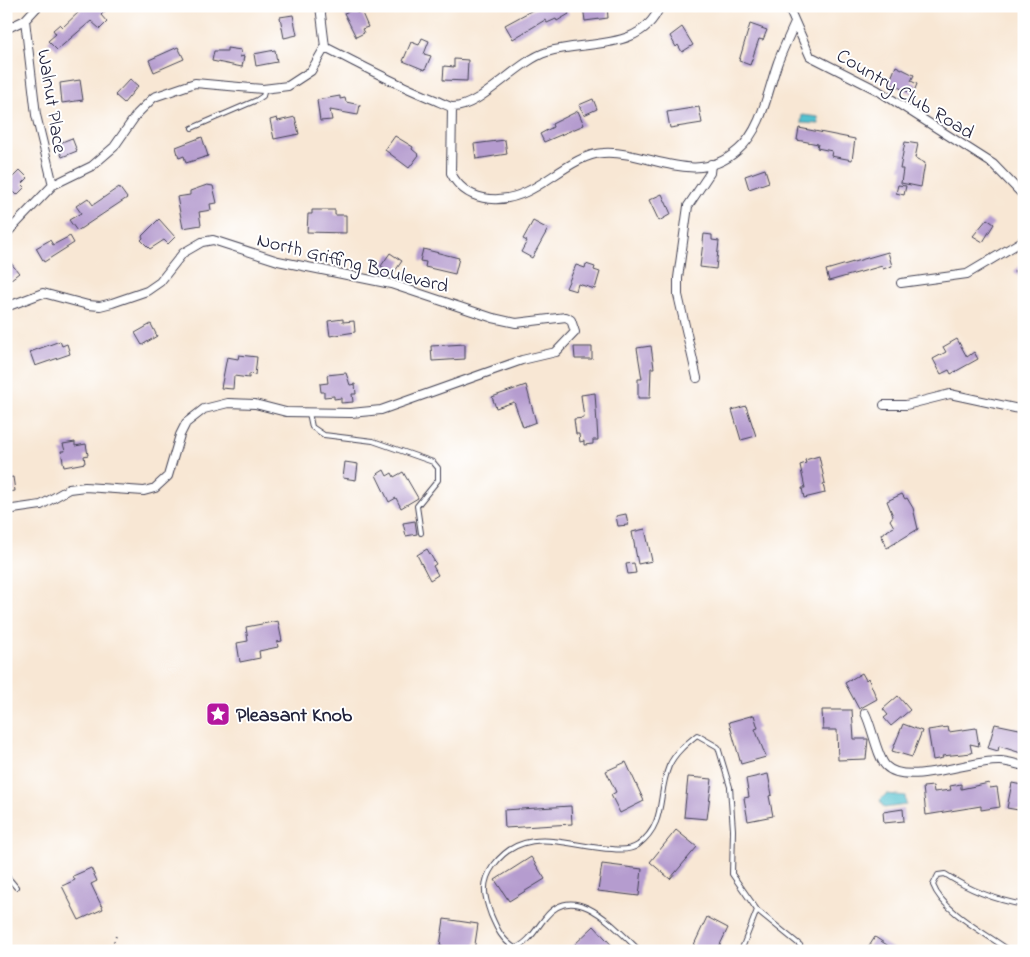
<svg xmlns="http://www.w3.org/2000/svg" width="1030" height="957" font-family="'Indie Flower',sans-serif">
  <style>
    .water { fill: #55c1cf; stroke: #3c7285 }
    .building { fill: #b59ccf }
    .lines { fill: none; stroke-linecap: round; stroke-linejoin: round }
    .service-casing { stroke: #424052; stroke-width: 6 }
    .minor-casing { stroke: #424052; stroke-width: 10 }
    .path { stroke: #424052; stroke-width: 2; stroke-dasharray: 1 4; stroke-linecap: butt }
    .service { stroke: #fff; stroke-width: 4 }
    .minor { stroke: #fff; stroke-width: 8 }
    .labels { text-anchor: middle; stroke-width: 4; stroke-linejoin: round; paint-order: stroke }
    .street-label { font-size: 20px; fill: #22223b; stroke: #fff }
    .poi-label { font-size: 20px; font-weight: bold; fill: #22223b; stroke: #fff; text-anchor: start }
  </style>
  <rect width="100%" height="100%" fill="#fff"/>
  <filter id="ink" filterUnits="userSpaceOnUse"><feTurbulence type="fractalNoise" baseFrequency=".02" numOctaves="2"/><feDisplacementMap in="SourceGraphic" scale="10" xChannelSelector="R" yChannelSelector="G"/><feConvolveMatrix kernelMatrix="1 2 1 2 8 2 1 2 1" color-interpolation-filters="sRGB"/></filter>
  <filter id="wash" filterUnits="userSpaceOnUse"><feTurbulence type="fractalNoise" baseFrequency=".0096" numOctaves="4" result="noise"/><feDisplacementMap in="SourceGraphic" scale="20" xChannelSelector="R" yChannelSelector="G"/><feGaussianBlur stdDeviation="1.12" result="paint"/><feColorMatrix in="noise" values="0 0 0 0 0 0 0 0 0 0 0 0 0 0 0 0 0 1.4 0 .05"/><feComposite in="paint" operator="in"/></filter>
  <g filter="url(#wash)">
    <rect width="100%" height="100%" fill="#f8e7d4"/>
    <path class="water" d="M802,115L818,117L819,124L801,123Z
      M886,794L905,796L906,805L884,808L880,800Z"/>
    <g id="blocks">
      <path class="building" d="M77,6H103L106,10L101,15L107,22L100,29L91,21L57,50L48,41L56,34L53,30L60,24L63,27L81,10Z
        M540,6H565L569,14L557,21L556,19L547,23L545,20L513,39L505,25Z
        M583,6H607L608,18L585,21Z
        M355,9L357,13L361,11L368,27L362,29L364,33L356,37L344,13Z
        M293,15L297,35L284,38L280,17Z
        M750,24L767,30L763,40L759,39L750,65L739,61Z
        M682,27L693,45L682,52L678,45L676,47L670,36Z
        M422,38L429,41L424,54L431,56L425,70L403,61L411,42L419,45Z
        M178,47L184,59L154,72L149,60Z
        M227,48L241,50L240,57L244,56L242,67L212,61L214,51H227Z
        M275,50L277,62L256,66L254,54Z
        M454,59L468,60L467,81L443,80L444,66L454,67Z
        M896,66L914,75L911,81L917,84L913,94L889,83Z
        M130,79L138,86L124,103L115,95Z
        M80,80L83,100L62,103L60,83Z
        M340,96V99L345,98L346,102L360,105L358,115L330,110L332,120L320,121L317,100Z
        M593,99L597,109L584,115L579,105Z
        M699,107L702,123L670,128L667,112Z
        M578,111L584,125L544,142L540,134L553,127L552,124Z
        M295,117L299,134L274,139L270,120L277,118L278,121Z
        M799,128L855,139L852,160L831,156L832,151L817,148L818,144L797,140Z
        M395,136L413,147L412,149L419,155L409,168L385,150Z
        M202,137L208,156L186,163L184,156L179,158L176,147Z
        M72,138L77,151L62,157L57,144Z
        M505,140L507,154L476,159L474,144Z
        M905,142L918,144L915,158L925,163L921,187L901,183L903,169H900Z
        M765,169L769,182L749,189L745,176Z
        M20,170L28,178L22,184L25,187L17,195L6,184Z
        M207,185L213,186L217,203L210,204L211,210L199,212L201,225L183,228L177,197L190,195V191Z
        M898,185L906,186L904,195L896,193Z
        M119,187L127,198L77,231L69,220L81,213L76,206L88,198L93,205Z
        M662,194L671,214L659,221L649,200Z
        M312,210H335V215H346V233L307,232L308,214H312Z
        M159,219L175,237L168,244L164,240L150,249L141,240L143,238L142,236Z
        M987,219L994,224L983,242L973,236Z
        M533,221L548,229L532,258L521,252L527,241L523,239Z
        M704,234L712,235V240L719,241L716,269L700,267Z
        M70,236L74,243L44,262L36,248L50,240L53,245Z
        M423,249L459,258L455,274L425,267L426,262L420,261Z
        M888,252L892,266L883,269L882,266L829,281L826,270Z
        M390,253L402,261L393,274L381,266Z
        M6,257L19,273L6,283Z
        M1024,263V283L1014,271Z
        M586,264L595,267L594,270L600,272L595,289L578,284L576,291L566,288L576,265L585,268Z
        M343,319V322L354,321L355,332L330,336L328,321Z
        M151,324L157,336L142,345L135,333Z
        M957,339L967,357L974,352L978,359L951,374L949,370L941,374L933,359L946,352L943,347Z
        M60,341L62,346L67,344L70,354L35,366L30,352Z
        M465,344V359L432,361L431,346Z
        M651,346L654,368H651L650,398H638V379H642L637,348Z
        M574,347H592V359H575Z
        M239,355L257,357L255,375L249,374V378L234,376L233,389L221,388L227,357L238,359Z
        M346,373L350,385L355,384L356,394H352L353,402L341,403V398L334,399V396L324,397V392H321L320,384L328,383L327,375Z
        M526,385L536,422L523,427L514,402L496,408L492,397Z
        M595,393L598,440H593V444L584,445V441L580,442L579,434H576L574,419L584,418L581,395Z
        M746,406L756,436L741,440L732,410Z
        M75,442V446L86,444L88,455L84,456L85,463L64,467L61,451H65L63,444Z
        M819,456L825,483L823,484L825,493L804,498L802,488H805L800,465L806,463L805,460Z
        M345,462L358,464L356,480L343,478Z
        M384,470L387,476L392,473L394,477L403,472L418,498L401,508L396,498L389,502L376,475Z
        M13,477L15,491L6,492V478Z
        M902,494L905,499L907,498L913,508L918,529L887,548L881,534L894,527L890,520L893,516L887,501Z
        M626,514L628,525L618,526L616,516Z
        M415,521L417,534L406,536L403,523Z
        M645,529L652,561L638,564L632,532Z
        M427,549L436,564L433,566L438,575L430,580L417,555Z
        M634,563L636,573L628,574L626,564Z
        M278,621L282,641L277,642L278,647L259,651L260,658L240,662L237,643L248,641L246,627Z
        M862,673L866,680L868,678L877,699L859,709L845,683Z
        M898,696L910,710L891,726L884,718L888,715L883,709Z
        M822,710H852L854,739H868L866,759L838,760L837,730H823Z
        M754,715L758,728L755,729L766,757L741,764L729,722Z
        M903,724L922,731L912,757L892,751Z
        M995,724L1024,730V754L999,746L998,751L988,748Z
        M948,727L949,732L976,728L979,746L970,744L972,753L942,756L943,758L933,760L928,730Z
        M626,762L644,801L620,813L611,795L616,792L606,771Z
        M768,774L772,795L769,796L773,816L748,821L744,798L749,797L746,779Z
        M688,777L712,779L707,819L684,817Z
        M989,783L990,788L997,787L1000,807L981,810V806L926,815L923,787L933,786L934,792L951,790L950,786L961,784V789Z
        M1012,783L1022,785L1024,811L1007,808Z
        M571,806L572,824L505,828L504,810Z
        M903,809L904,821L884,823L883,812Z
        M676,830L697,847L670,879L650,862Z
        M531,857L545,879L509,901L495,880Z
        M602,864L642,869L639,896L598,891Z
        M91,868L97,881L91,884L103,909L79,920L62,886L75,880L73,876Z
        M707,917L728,928L717,951H691Z
        M444,919L478,924L474,951L440,946Z
        M594,926L617,951H579L574,945Z
        M875,937L896,951H866Z"/>
    </g>
  </g>
  <g filter="url(#ink)">
    <use href="#blocks" fill-opacity="0" stroke="#424052" stroke-width="1"/>
    <g class="lines">
      <g class="service-casing">
        <path id="service" d="M192,128L257,100L263,96L265,89
          M309,413L312,427L324,435L373,441L433,462L438,468V480L417,506L421,533
          M6,875L16,887
          M640,951C616,929 575,879 545,918C536,929 529,943 515,948C502,940 497,929 491,915C484,896 481,883 493,866C524,823 568,847 612,849C620,850 631,850 638,845C667,823 657,795 669,766C675,753 686,744 697,735L718,747L730,787L733,830L732,874L757,910L800,945L803,951
          M741,951L757,910
          M1010,951C987,934 943,912 933,885L938,875L945,874C969,890 995,900 1024,905"/>
      </g>
      <g class="minor-casing">
        <path id="minor" d="M788,6L810,56L877,90L993,164L1024,196
          M25,20L36,115L53,185
          M6,29L25,20L38,6
          M325,47C361,65 397,85 435,100C440,102 447,106 452,107C480,108 517,61 547,52C586,40 642,52 660,6
          M452,107L451,173C465,201 498,205 526,192C549,182 577,154 603,153C649,150 694,189 738,150C762,130 768,90 778,62C783,49 789,36 795,23
          M6,234L53,185L92,166L114,147L137,114L154,97L195,83L263,89L288,86L311,71L325,47L320,6
          M901,283L967,274L1024,240
          M6,307L43,293L88,305L100,306L112,303L147,291L160,282L183,253L202,242L213,240L278,261L391,284L493,318L516,323L566,317L571,320L575,332L556,352L522,360L381,410L351,413L286,412L255,404L228,403L204,409L186,423L180,435L168,476L155,488L144,491L85,487L69,489L41,505L6,510
          M697,378L678,295V278L688,206L710,173L711,164
          M884,405H906L950,394L1024,410
          M865,713C872,726 877,757 886,766C906,787 972,759 1001,761C1009,762 1017,764 1024,766"/>
      </g>
      <path class="path" d="M110,951L116,936"/>
      <use href="#service" class="service"/>
      <use href="#minor" class="minor"/>
    </g>
  </g>
  <defs>
    <g id="sight-square" transform="scale(1.25)"><rect x="-9" y="-9" width="18" height="18" rx="4" fill="#b5179e" stroke="#fff"/><path d="M0-6L1.8-2.2L6-1.7L2.9 1.2L3.7 5.4L0 3.3L-3.7 5.4L-2.9 1.2L-6-1.7L-1.8-2.2Z" fill="#fff"/></g>
  </defs>
  <g fill-rule="evenodd">
    <use href="#sight-square" x="218" y="714"/>
  </g>
  <g class="labels">
    <g class="street-label">
      <text transform="translate(906 93) rotate(31)" y="7">Country Club Road</text>
      <text transform="translate(53 101) rotate(81)" y="7">Walnut Place</text>
      <text transform="translate(353 262) rotate(14)" y="7">North Griffing Boulevard</text>
    </g>
    <g class="poi-label">
      <text x="236" y="721">Pleasant Knob</text>
    </g>
  </g>
  <rect width="1030" height="957" fill="none" stroke="#fff" stroke-width="25"/>
</svg>
